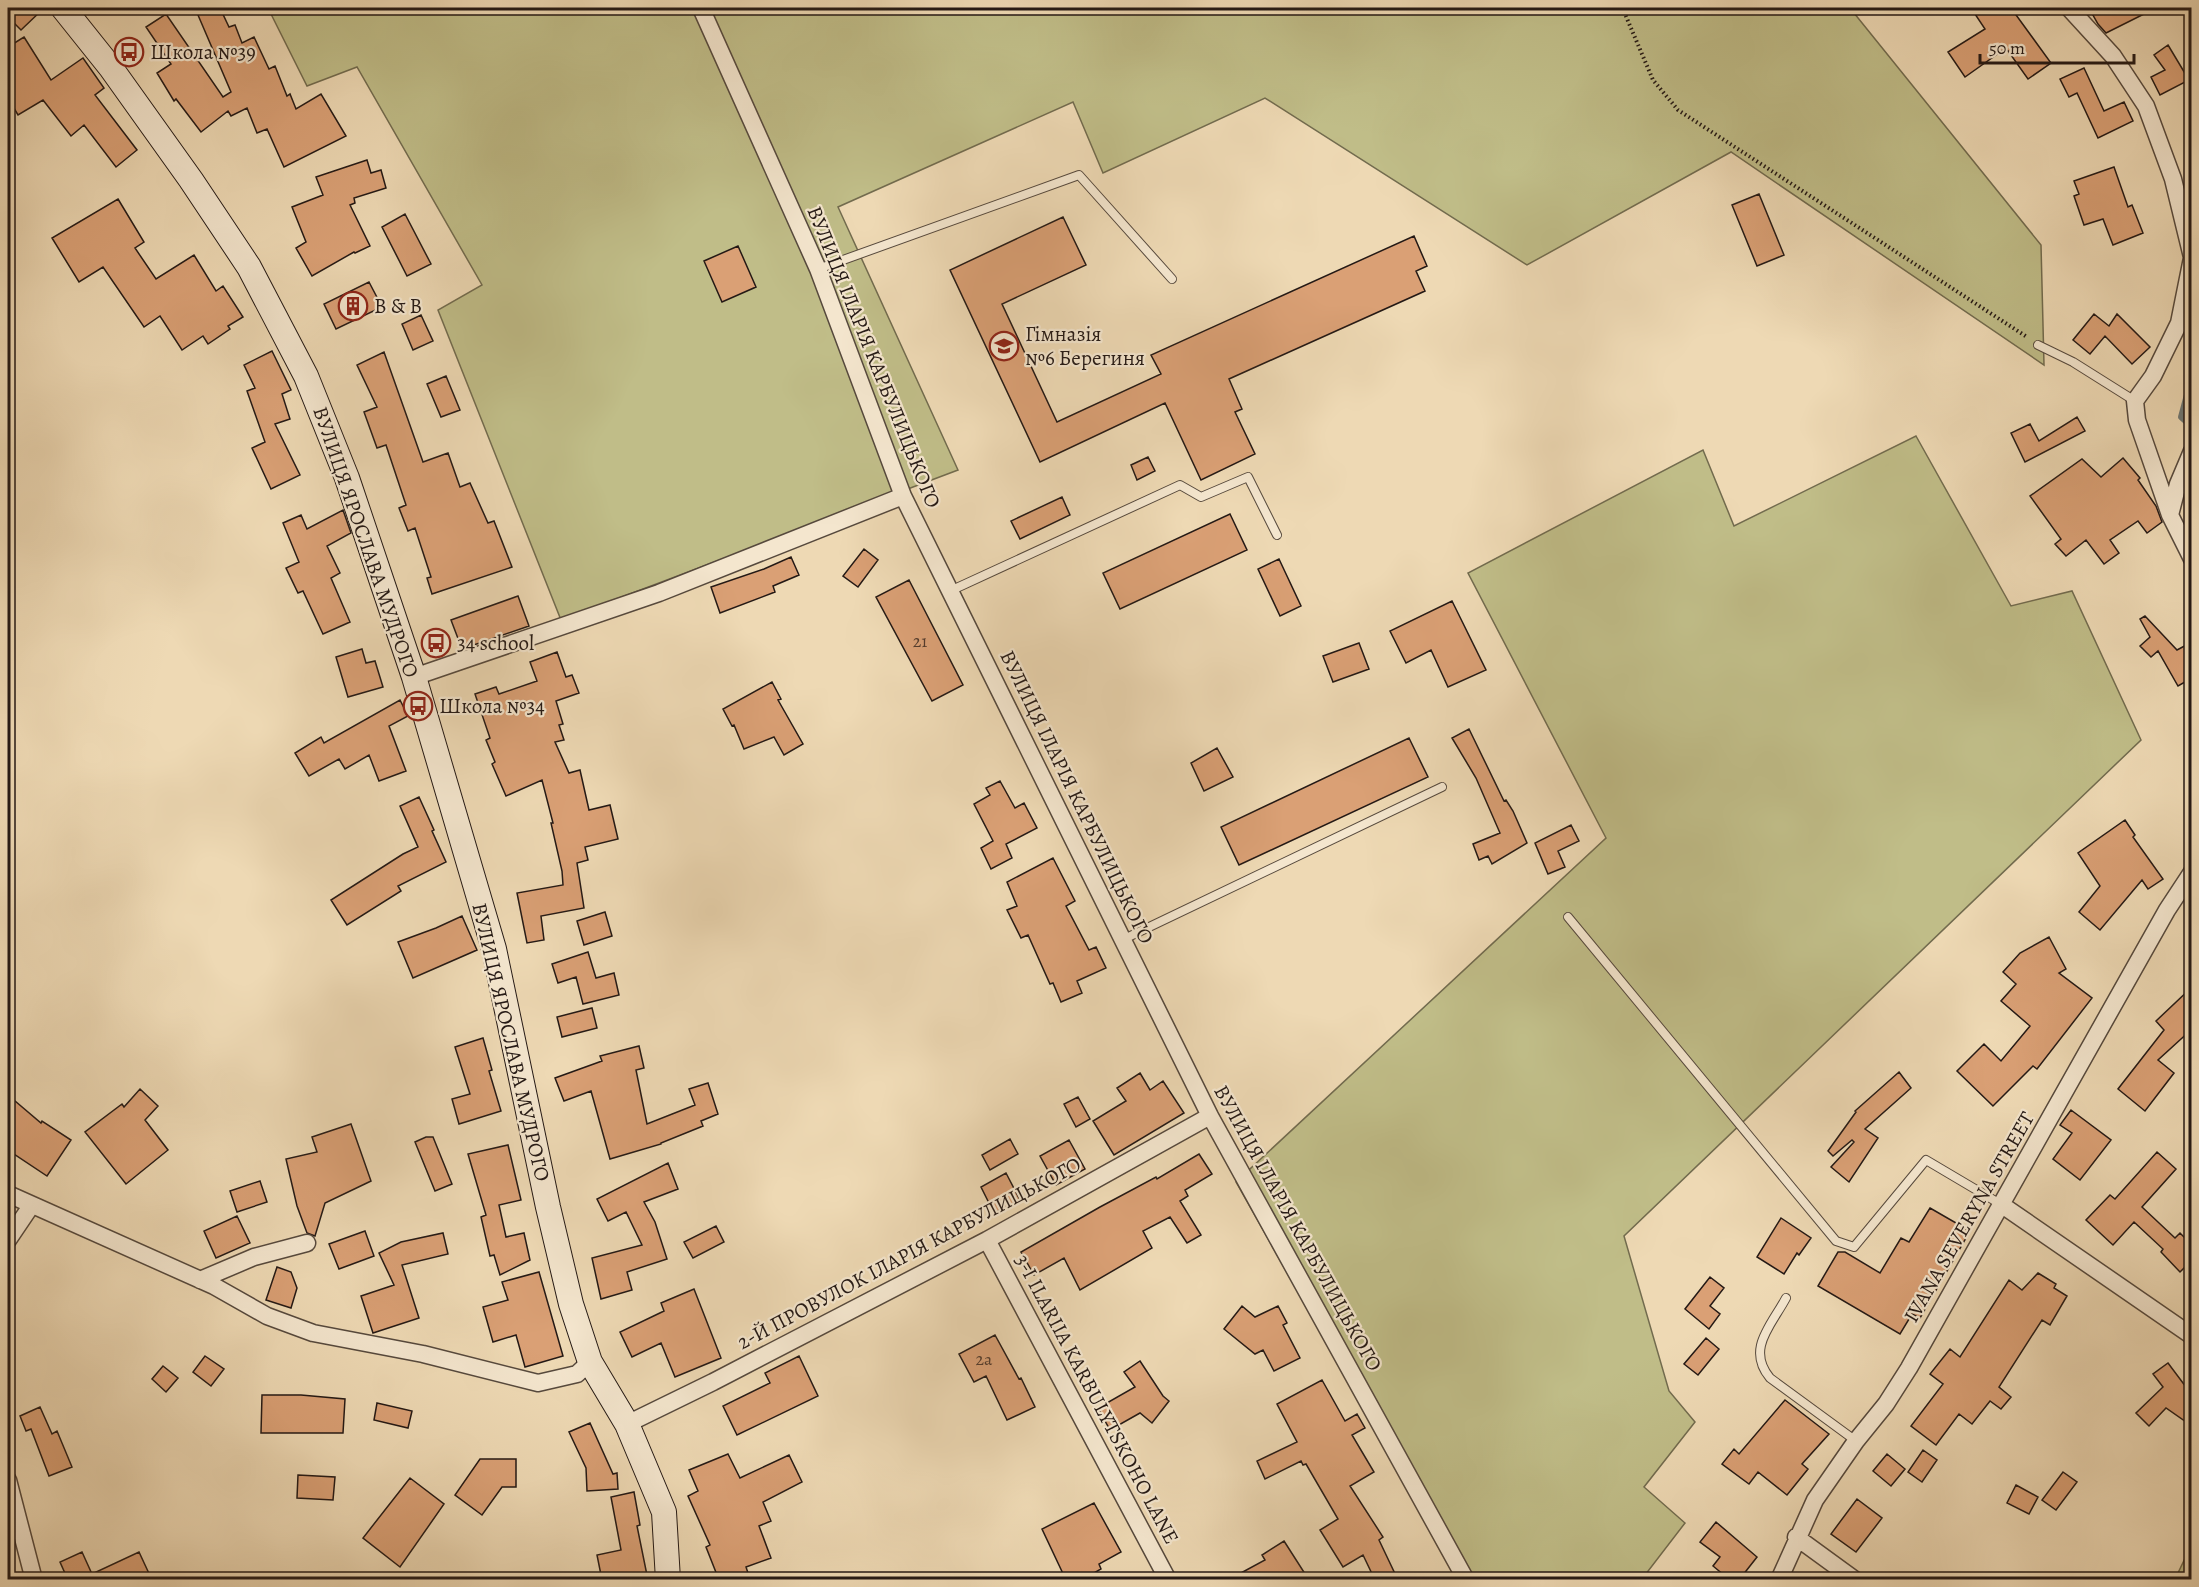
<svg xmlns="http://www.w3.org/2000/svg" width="2199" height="1587" font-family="Alegreya,serif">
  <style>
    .green { fill: #c0bd88; stroke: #726b4e; stroke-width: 1.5 }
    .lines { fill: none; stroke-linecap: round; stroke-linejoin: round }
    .stream { stroke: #6d7876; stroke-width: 6 }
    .building { fill: #daa075; stroke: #241915; stroke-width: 1.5 }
    .service-casing { stroke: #56493d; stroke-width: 10 }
    .minor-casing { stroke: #56493d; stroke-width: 19 }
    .secondary-casing { stroke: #241915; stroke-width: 26 }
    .path { stroke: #241915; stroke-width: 4; stroke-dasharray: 1.5 3; stroke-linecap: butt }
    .service { stroke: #f4e6ce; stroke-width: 8 }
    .minor { stroke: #f4e6ce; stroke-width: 16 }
    .secondary { stroke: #f4e6ce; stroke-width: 24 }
    .labels { text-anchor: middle; stroke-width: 4.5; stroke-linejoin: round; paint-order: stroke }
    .number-label { font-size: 18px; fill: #523b2d }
    .poi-label { font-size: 21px; fill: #241915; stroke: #f4e6ce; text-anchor: start }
    .street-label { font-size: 21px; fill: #241915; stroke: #f4e6ce }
  </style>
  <rect width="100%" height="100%" fill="#eed9b4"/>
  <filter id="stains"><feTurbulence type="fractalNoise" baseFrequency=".00333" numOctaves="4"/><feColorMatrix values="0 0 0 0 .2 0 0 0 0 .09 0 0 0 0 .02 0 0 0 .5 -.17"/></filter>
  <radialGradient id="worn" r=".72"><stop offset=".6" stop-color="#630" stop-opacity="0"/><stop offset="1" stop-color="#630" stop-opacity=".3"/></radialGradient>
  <path class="green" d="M268,8H1850L2041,245L2044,365L1731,152L1527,265L1265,98L1103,173L1073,102L838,207L958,470L561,620L438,310L482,285L357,67L307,86Z
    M1916,436L2011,606L2072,591L2141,740L1624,1236L1669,1391L1695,1422L1644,1487L1685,1523L1642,1579H1460L1236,1182L1606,838L1468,573L1703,450L1734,526Z
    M2191,1546V1579H2174H2175Z"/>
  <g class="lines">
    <path class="stream" d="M2192,376L2181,417L2192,427"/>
  </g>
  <path class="building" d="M8,8H44L21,30L8,17Z
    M195,8H220L229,27L235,25L242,43L254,37L269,69L275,66L287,96L290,94L296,109L321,94L346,136L284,167L267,129L257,133L247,108L231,116L228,111L201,132L176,99L174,101L157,73L171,64L146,27L166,14L223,97L231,92Z
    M1971,8H2011L2051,63L2028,79L2006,48L1965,77L1948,52L1985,29Z
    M2089,8H2156L2106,33L2098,24Z
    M24,37L51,80L83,58L104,88L95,95L137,150L116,167L84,125L71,136L43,100L18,115L8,98V47Z
    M2168,45L2189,80L2160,95L2151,77L2165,70L2154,55Z
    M2084,68L2104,111L2124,102L2133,121L2098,138L2077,93L2069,97L2060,79Z
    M367,160L371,173L381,170L386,188L354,198L355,203L350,205L370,246L355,253L354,252L312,276L296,248L306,242L292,207L323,195L316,177Z
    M2114,167L2128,207L2132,205L2143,233L2113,245L2103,219L2084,225L2074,196L2079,194L2074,181Z
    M1759,194L1784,255L1757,266L1732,205Z
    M118,199L144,242L135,248L156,279L194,255L216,291L223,286L243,317L228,326L230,329L208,344L203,336L182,350L160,316L144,327L103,267L79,282L52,238Z
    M405,214L431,264L407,276L382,227Z
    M1063,217L1086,265L1002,304L1057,422L1161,374L1151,355L1414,236L1427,266L1416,271L1425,291L1229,379L1242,409L1235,412L1255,454L1201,480L1165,403L1040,462L950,270Z
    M738,246L756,287L722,302L704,261Z
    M369,282L382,307L336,329L324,304Z
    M2094,314L2109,326L2117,314L2150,347L2132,364L2105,336L2090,354L2073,340Z
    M421,315L433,341L413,350L402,324Z
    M272,351L291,390L282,394L290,419L275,424L300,475L271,489L252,448L265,442L247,391L255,388L244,365Z
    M384,352L423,462L448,453L460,487L470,483L488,523L494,521L512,567L432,594L427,578L431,577L415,528L408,531L399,508L406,505L386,445L377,448L364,412L377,407L357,365Z
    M446,376L460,410L441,417L427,384Z
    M2077,417L2085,431L2025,462L2011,433L2030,424L2039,441Z
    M1148,457L1155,471L1137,480L1131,465Z
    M2123,458L2140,478L2138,480L2156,506L2162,522L2147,533L2138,521L2110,540L2119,553L2104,564L2086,540L2066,556L2055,544L2061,539L2030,496L2082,459L2101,477Z
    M1062,497L1070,515L1020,539L1011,521Z
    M343,510L351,533L327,546L340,573L331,578L350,622L323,634L303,591L298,593L286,568L299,562L283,523L301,515L307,529Z
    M1230,514L1247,550L1120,609L1103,573Z
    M864,549L878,560L858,587L843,576Z
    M791,557L799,575L773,586L775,592L720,613L711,587L764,569Z
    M1279,559L1301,606L1280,616L1258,569Z
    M909,580L963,685L932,701L876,597Z
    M518,596L529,626L462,649L451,620Z
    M1452,601L1486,670L1448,687L1431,650L1406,663L1390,631Z
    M2145,616L2177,650L2192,642V678L2178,686L2158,651L2151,657L2140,646L2150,637L2140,619Z
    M1359,643L1369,669L1333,682L1323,656Z
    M362,649L366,663L375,661L383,687L348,697L336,657Z
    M557,652L566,677L572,675L579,693L556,701L563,724L559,725L564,740L555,742L569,773L580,770L589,810L610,805L618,839L585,847L588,860L577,863L584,908L541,916L544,940L527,943L517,893L563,885L562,871L551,823H553L542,780L506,796L492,764L495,762L486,740L490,738L475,694L496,687L499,694L537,681L530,662Z
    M772,682L781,699L778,700L803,744L784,755L774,737L744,749L734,725L732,726L723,709Z
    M400,700L408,716L389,726L406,771L379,781L369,755L345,769L339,759L309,776L295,753L321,737L324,743Z
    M1469,729L1504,801L1506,800L1513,811L1527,843L1492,864L1488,856L1479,860L1473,844L1500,833L1476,778L1452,738Z
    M1409,738L1428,777L1239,865L1221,827Z
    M1217,748L1233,777L1204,791L1191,763Z
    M1000,781L1015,808L1024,803L1037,828L1006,844L1012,858L991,869L981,848L993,841L974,804L990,795L986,788Z
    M419,797L434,830L432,831L446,862L398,886L401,891L347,925L331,900L403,854L418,847L400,806Z
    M2125,820L2135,835L2133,837L2163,879L2148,889L2142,880L2100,930L2079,912L2100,886L2078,853Z
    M1571,825L1579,841L1558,851L1565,867L1548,874L1535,843Z
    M1053,858L1075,901L1066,906L1089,950L1096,947L1106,968L1077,981L1082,993L1061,1002L1053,983L1050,984L1028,935L1021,938L1007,910L1017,906L1007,882Z
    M605,912L612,936L584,945L577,921Z
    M462,916L477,950L413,978L398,942L436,928Z
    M2049,937L2066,969L2059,973L2092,998L2037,1069L2033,1066L1993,1106L1957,1071L1984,1044L2001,1061L2030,1026L2001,1001L2016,984L2003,972L2020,953Z
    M588,952L596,978L614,973L619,995L583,1004L576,977L558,983L552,964Z
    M2192,987V1029L2158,1060L2174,1073L2145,1111L2118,1089L2164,1030L2156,1021Z
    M592,1008L597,1028L562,1037L557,1017Z
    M483,1038L492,1070L489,1071L501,1111L459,1124L452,1099L470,1094L455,1047Z
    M639,1046L644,1068L636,1070L647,1124L695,1105L689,1089L708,1083L718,1114L701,1121L703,1126L661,1143V1144L610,1159L591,1091L564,1101L555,1078L602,1061L600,1056Z
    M1899,1072L1911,1088L1865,1129L1878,1138L1849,1182L1831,1167L1854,1142L1852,1140L1833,1156L1828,1151L1856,1112L1855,1111Z
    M1140,1073L1150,1090L1163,1081L1184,1113L1114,1155L1093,1121L1126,1101L1117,1088Z
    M140,1089L158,1106L145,1120L168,1150L126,1184L85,1132L122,1104L124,1107Z
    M8,1095L41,1123L42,1121L71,1140L47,1176L8,1150Z
    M1078,1097L1090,1119L1076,1127L1064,1104Z
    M2071,1110L2111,1140L2080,1180L2053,1159L2072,1133L2060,1125Z
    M351,1124L371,1181L325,1203L315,1236L307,1233L297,1206L286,1159L317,1152L312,1137Z
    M426,1137H433L452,1184L435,1191L415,1142Z
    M1010,1139L1018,1154L990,1170L982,1155Z
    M1069,1140L1085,1169L1056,1185L1040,1156Z
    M508,1145L521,1200L499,1205L506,1237L524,1233L530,1260L500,1275L494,1255L490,1256L481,1217L486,1215L468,1154Z
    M2157,1152L2176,1169L2142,1207L2175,1238L2180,1233L2192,1245V1260L2180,1272L2161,1252L2163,1249L2134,1222L2113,1245L2086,1220L2110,1195L2115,1199Z
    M1199,1154L1212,1174L1185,1190L1188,1196L1180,1201L1201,1235L1187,1243L1170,1217L1143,1231L1152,1248L1080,1290L1064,1258L1034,1275L1021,1252L1100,1207L1156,1177L1157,1179Z
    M668,1163L678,1189L644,1202L655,1222L667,1259L627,1272L632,1290L601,1299L592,1258L642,1245L626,1212L608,1221L597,1199Z
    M1006,1173L1020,1200L994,1213L981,1187Z
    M260,1181L267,1202L237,1212L230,1191Z
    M1930,1208L1970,1231L1920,1318L1912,1314L1900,1334L1818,1286L1838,1252H1845L1880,1273L1901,1238L1909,1242Z
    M237,1216L250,1243L216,1258L204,1231Z
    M1781,1218L1811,1238L1799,1255L1797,1253L1784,1274L1757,1257Z
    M716,1226L724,1242L693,1258L684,1242Z
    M365,1231L374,1256L339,1269L329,1244Z
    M443,1233L448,1254L402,1265L419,1318L373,1333L361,1296L394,1285L379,1253L401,1242Z
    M277,1267L291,1272L297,1288L291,1308L266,1300Z
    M539,1272L563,1356L525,1367L516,1335L493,1342L483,1307L508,1300L502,1282Z
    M2038,1273L2056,1284L2054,1288L2067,1296L2050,1325L2042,1320L1999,1387L2011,1397L2001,1409L1990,1401L1972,1424L1959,1414L1936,1445L1911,1426L1943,1384L1930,1374L1950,1349L1960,1357L2009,1280L2022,1290Z
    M1710,1277L1724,1288L1710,1306L1720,1314L1709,1329L1685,1309Z
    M694,1289L721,1358L675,1377L661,1343L632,1357L620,1332L664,1311L661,1303Z
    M1242,1306L1255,1317L1278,1306L1287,1323L1283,1325L1300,1358L1274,1371L1263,1350L1255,1354L1224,1329Z
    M995,1335L1019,1379L1021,1378L1035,1407L1007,1420L986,1376L974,1382L959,1354Z
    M1706,1338L1719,1349L1698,1375L1684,1364Z
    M205,1356L224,1369L211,1386L193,1372Z
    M799,1356L818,1396L737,1435L723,1406L770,1383L765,1373Z
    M1140,1361L1163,1396L1169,1401L1152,1423L1140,1413L1110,1430L1098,1408L1135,1387L1124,1372Z
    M2168,1363L2192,1395V1426L2166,1408L2149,1426L2136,1413L2163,1387L2153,1374Z
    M163,1366L178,1378L166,1392L152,1379Z
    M1322,1380L1345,1421L1357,1414L1365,1428L1352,1435L1374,1472L1350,1486L1383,1537L1379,1540L1398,1580H1375L1363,1555L1343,1567L1320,1530L1338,1519L1306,1464L1303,1465L1301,1461L1265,1479L1257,1461L1297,1442L1277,1404Z
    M262,1395H301L345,1399L343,1433H261Z
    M1785,1400L1829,1434L1802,1464L1808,1469L1787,1495L1758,1472L1749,1484L1722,1464L1734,1449L1739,1454Z
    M377,1403L412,1411L408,1428L374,1420Z
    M40,1407L52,1434L57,1431L72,1467L49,1476L31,1429L26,1431L20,1416Z
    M590,1423L613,1474L617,1473L618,1489L587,1491L586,1468L569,1432Z
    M1923,1450L1937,1460L1922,1482L1908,1472Z
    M728,1454L740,1478L789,1455L802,1482L763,1502L771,1521L759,1526L771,1558L746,1567L749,1576L739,1580H719L706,1547L710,1545L688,1496L698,1491L689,1470Z
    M1887,1454L1905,1469L1891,1486L1873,1471Z
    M480,1459H516V1487H502L482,1515L455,1495Z
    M2063,1472L2077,1482L2056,1510L2042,1500Z
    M298,1475L335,1477L333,1500L297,1498Z
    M410,1478L444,1504L400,1567L363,1538Z
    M2016,1485L2038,1497L2029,1514L2007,1503Z
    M634,1492L640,1525L637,1526L648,1580H602L597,1555L621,1550L611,1497Z
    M1857,1499L1882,1518L1856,1552L1831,1534Z
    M1094,1503L1121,1552L1099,1564L1101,1569L1082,1580H1066L1042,1529Z
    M1716,1522L1757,1557L1739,1580H1730L1713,1566L1720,1557L1700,1542Z
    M1284,1541L1309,1580H1228L1265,1560L1262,1555Z
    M82,1552L92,1574L139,1552L152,1580H68L60,1562Z"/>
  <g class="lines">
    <g class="service-casing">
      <path id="service" d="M818,269L1079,175L1172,279
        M2038,345L2073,362L2135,401
        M950,591L1180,485L1201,497L1248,477L1277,535
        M1568,917L1836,1241L1854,1247L1926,1160L2002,1205
        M1122,940L1442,787
        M1786,1298C1771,1326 1746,1349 1770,1378L1856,1441"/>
    </g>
    <g class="minor-casing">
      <path id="minor" d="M701,8L818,269L903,496L1210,1116L1466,1580
        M2069,8L2113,56L2146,106L2173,179L2192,257
        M2192,451L2178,484L2170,515L2192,559
        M2170,515L2137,420L2135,401L2153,376L2179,323L2192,258
        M414,677L659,593L903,496
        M8,1194L214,1286L267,1316L313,1333L423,1354L538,1383L577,1374L590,1362
        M2002,1205L2192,1336
        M8,1240L31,1206
        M987,1240L1168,1580
        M200,1280L254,1257L307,1243
        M627,1424L713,1382L987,1240L1210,1116
        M8,1480L34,1580
        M1796,1537L1855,1580
        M1779,1580L1815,1500L1856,1441L1886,1404L1909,1368L2167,910L2192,872"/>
    </g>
    <g class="secondary-casing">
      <path id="secondary" d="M63,8L111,68L191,180L249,267L306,376L347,478L414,677L494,949L548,1207L571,1304L590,1362L627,1424L664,1512L668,1580"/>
    </g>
    <path class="path" d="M1615,8L1625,14L1653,80L1678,110L2027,337"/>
    <use href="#service" class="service"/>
    <use href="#minor" class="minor"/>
    <use href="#secondary" class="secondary"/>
  </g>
  <defs>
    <g id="bus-ring" transform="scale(1.5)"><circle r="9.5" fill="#f4e6ce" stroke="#8f2418" stroke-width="1.5"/><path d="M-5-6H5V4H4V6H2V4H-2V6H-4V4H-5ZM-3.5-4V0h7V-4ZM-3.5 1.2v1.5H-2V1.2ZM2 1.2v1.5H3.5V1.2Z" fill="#8f2418"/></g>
    <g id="building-ring" transform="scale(1.5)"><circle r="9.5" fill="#f4e6ce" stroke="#8f2418" stroke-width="1.5"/><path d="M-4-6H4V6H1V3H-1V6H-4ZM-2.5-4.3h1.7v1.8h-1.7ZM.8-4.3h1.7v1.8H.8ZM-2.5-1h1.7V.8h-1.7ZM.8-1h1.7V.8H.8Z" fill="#8f2418"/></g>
    <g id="school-ring" transform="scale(1.5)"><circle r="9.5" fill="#f4e6ce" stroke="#8f2418" stroke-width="1.5"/><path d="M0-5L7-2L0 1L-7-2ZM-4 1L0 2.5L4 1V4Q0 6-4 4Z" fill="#8f2418"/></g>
  </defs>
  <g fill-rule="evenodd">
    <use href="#bus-ring" x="129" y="52"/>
    <use href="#building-ring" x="353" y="306"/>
    <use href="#school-ring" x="1004" y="346"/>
    <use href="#bus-ring" x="436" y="643"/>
    <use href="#bus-ring" x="418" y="706"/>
  </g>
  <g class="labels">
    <g class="number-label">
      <text x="920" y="647">21</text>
      <text x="984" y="1365">2а</text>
    </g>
    <g class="poi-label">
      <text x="150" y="59">Школа №39</text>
      <text x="374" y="313">B &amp; B</text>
      <text x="1025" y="341">Гімназія<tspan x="1025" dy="24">№6 Берегиня</tspan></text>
      <text x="457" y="650">34 school</text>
      <text x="439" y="713">Школа №34</text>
    </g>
    <g class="street-label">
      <text transform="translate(874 357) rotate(68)" y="7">ВУЛИЦЯ ІЛАРІЯ КАРБУЛИЦЬКОГО</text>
      <text transform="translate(366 542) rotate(71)" y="7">ВУЛИЦЯ ЯРОСЛАВА МУДРОГО</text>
      <text transform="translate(1077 797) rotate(64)" y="7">ВУЛИЦЯ ІЛАРІЯ КАРБУЛИЦЬКОГО</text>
      <text transform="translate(511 1042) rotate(77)" y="7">ВУЛИЦЯ ЯРОСЛАВА МУДРОГО</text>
      <text transform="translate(1969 1217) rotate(-60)" y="7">IVANA SEVERYNA STREET</text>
      <text transform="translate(1298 1228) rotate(61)" y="7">ВУЛИЦЯ ІЛАРІЯ КАРБУЛИЦЬКОГО</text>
      <text transform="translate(909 1253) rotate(-28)" y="7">2-Й ПРОВУЛОК ІЛАРІЯ КАРБУЛИЦЬКОГО</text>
      <text transform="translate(1097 1399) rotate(62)" y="7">3-I ILARIIA KARBULYTSKOHO LANE</text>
    </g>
  </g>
  <rect width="2199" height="1587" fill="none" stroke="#eed9b4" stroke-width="30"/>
  <rect x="9" y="9" width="2181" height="1569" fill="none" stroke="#241915" stroke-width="3"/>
  <rect x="15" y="15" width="2169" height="1557" fill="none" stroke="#241915" stroke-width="1.5"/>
  <path d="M1980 54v9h154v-9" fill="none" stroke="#241915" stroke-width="3"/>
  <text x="1989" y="54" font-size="18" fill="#241915" stroke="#f4e6ce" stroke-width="4.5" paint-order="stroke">50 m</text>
  <rect width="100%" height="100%" filter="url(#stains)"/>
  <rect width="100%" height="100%" fill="url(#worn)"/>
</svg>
